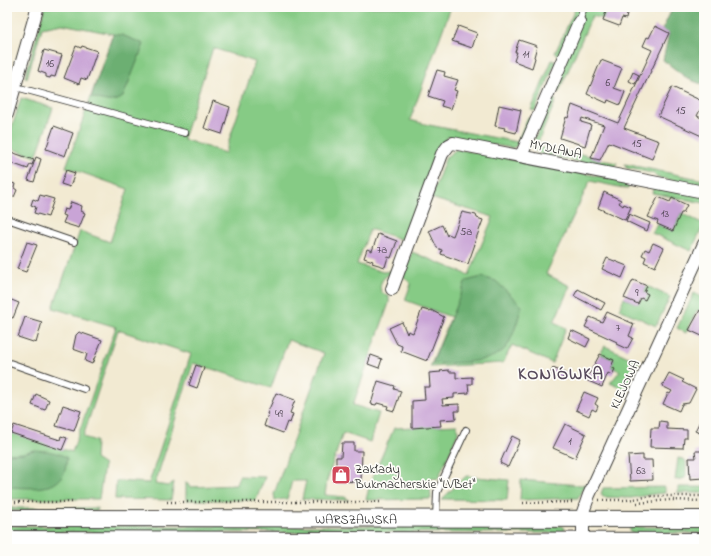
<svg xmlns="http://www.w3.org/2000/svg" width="711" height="556" font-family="'Indie Flower',sans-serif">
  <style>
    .green { fill: #86cb85; stroke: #517450; fill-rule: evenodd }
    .forest { fill: #6caf72; stroke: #446647 }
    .building { fill: #c9a4d6 }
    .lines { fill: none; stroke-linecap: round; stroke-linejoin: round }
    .lane-casing { stroke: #3c3b37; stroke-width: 8 }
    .street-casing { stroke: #3c3b37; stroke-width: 14 }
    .secondary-casing { stroke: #3c3b37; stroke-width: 18 }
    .path { stroke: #3c3b37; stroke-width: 2.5; stroke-dasharray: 1 3; stroke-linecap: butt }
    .lane { stroke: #fff; stroke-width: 6 }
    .street { stroke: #fff; stroke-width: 12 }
    .secondary { stroke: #fff; stroke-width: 16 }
    .labels { text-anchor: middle; stroke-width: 3.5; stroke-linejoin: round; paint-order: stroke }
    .number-label { font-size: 11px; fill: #473e4a }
    .street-label { font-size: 13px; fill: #1c1c1c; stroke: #fdfcf7 }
    .poi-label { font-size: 13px; fill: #1c1c1c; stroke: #fdfcf7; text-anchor: start }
    .district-label { font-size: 17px; font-weight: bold; letter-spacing: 1px; fill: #594c5d; stroke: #fdfcf7 }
  </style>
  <rect width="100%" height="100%" fill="#fdfcf7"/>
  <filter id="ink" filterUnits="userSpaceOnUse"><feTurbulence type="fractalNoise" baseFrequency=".025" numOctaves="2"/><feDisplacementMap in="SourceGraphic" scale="8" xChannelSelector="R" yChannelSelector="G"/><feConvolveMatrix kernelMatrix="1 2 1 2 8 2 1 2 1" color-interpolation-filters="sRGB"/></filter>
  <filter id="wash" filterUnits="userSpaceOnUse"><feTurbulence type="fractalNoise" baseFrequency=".012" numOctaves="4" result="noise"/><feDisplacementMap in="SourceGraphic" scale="16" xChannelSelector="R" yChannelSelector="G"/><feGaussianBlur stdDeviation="0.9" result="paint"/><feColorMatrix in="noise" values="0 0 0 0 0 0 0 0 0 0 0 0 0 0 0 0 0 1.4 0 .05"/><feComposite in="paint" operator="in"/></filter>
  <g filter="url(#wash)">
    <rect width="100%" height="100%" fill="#f2ead2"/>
    <path class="green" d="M45,7H451L410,120L429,125L517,142L528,117L532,119L519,145L512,148L447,137L437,158L406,241L370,229L357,264L383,272L395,270C392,273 387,275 384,278C378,285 379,294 389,296V303L353,405L379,413L370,442L343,433L327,480L325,495L345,497L349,500L302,499L306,481H292L287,499L275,500L274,494L324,353L288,340L271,388L193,363L155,484L168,486L174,482L171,500L115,499L116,481L149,483L191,354L118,330L83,437L96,441L95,459L104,465L99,499H7V431L72,452L116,327L53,308L80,231L110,242L128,189L66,167L113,34L62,24L42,28L27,78L25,77ZM213,48L255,62L225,153L183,139Z
      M576,7H610L604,19L592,16L559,92L555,91L559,55L555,53Z
      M552,60L556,62L535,111L531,110Z
      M21,98L53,108L36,157L7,147V143Z
      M552,98L556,100L536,147L591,156V158L617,163L613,168L540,154L533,149V143Z
      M457,149L629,182L628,189L590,181L546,274L570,286L554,322L566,328L552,363L512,345L503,363L430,367L451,317L405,300L411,284L403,276L412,252L469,275L493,217L431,198L446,157Z
      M625,164L704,180V187L660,178L652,173L626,168Z
      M654,186L704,197V203L652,193Z
      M681,213L704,224L691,251L652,233L657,224L673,231Z
      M647,286L670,297L656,326L619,309L624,298L638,304L641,298L645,300L644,292Z
      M694,293L704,298V312L697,310L686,333L677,328Z
      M605,346L639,362L626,390L610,383L620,371L611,367L614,360L600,354Z
      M457,425L458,433L438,479L430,478L431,499L366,500L370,483L394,428Z
      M678,458L683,459L686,461V476L685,478L675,480Z
      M239,476L265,477L256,500H186V482L190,487L236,485Z
      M466,476L509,480L507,500L442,499Z
      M521,480L581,485L585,484L578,498L520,500Z
      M665,487V493L654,494L631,498L603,497L601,494L603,488Z
      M678,487H704V493H678Z
      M7,508H97V511H7Z
      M7,526H562L564,527L565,530L562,533L7,532Z
      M630,527H704V533H630Z"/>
    <path class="forest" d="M673,7H704V85L688,79L663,60L669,33L662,30Z
      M113,34L122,35L144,44L123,97C112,105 103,100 91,97Z
      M482,277L496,281L522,306C519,316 513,338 507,346C494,365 453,362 432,364L466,281Z
      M34,450C46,451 56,451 67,458C66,463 66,469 64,473C56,493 24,487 7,487V454L23,453Z"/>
    <g id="blocks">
      <path class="building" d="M610,7H626L624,12L627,14L626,19L622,18L619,26L603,20L607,9L609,10Z
        M458,26L477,33L472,48L452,41Z
        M655,26L669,33L624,128L659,141L652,159L609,142L600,160L591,158L604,125L582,118L581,122L591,125L585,146L560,138L566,117L568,118L572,105L618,123L652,50L643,46L647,37L649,38Z
        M519,40L537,46L534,57L535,58L532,68L514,61L517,52H515Z
        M76,46L81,48L82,46L97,51L87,80L81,78L79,84L64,78Z
        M44,50L62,55L55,77L51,76L50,78L46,77V74L38,71Z
        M601,60L622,68L614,88L625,92L620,105L608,100L607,103L587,94Z
        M437,70L445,72L444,76L458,80L454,90L457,91L451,109L441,106L443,101L428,96Z
        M633,72L639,75L635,84L629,81Z
        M672,87L704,102L697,116L704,119V137L658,116Z
        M213,101L230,107L222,134L204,128Z
        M499,105L521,110L516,133L504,130L505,128L495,126Z
        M54,126L73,133L65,156L46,149Z
        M11,152L34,160L32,165L30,164L28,169L8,162Z
        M36,157L41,159L34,182L28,180Z
        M66,170L75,173L70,187L61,184Z
        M7,181L15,184L14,188L17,190L14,197L11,196L9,201L7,200Z
        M604,192L621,200L619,203L623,206L624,204L631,207L625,220L598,208Z
        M40,195L54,199L48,217L34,213L36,207L31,205L33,199L38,201Z
        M658,197L670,202L672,198L687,205L683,213H681L673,231L657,224L658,221L648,217Z
        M71,202L82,206L81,211L85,213L79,228L63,223L66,216L62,215L64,209L68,210Z
        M462,212L476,215L477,218L483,220L474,244H475L468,264L441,254L442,250L437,248L429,231L442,225L447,236L448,234L453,236Z
        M629,214L650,223L647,231L626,221Z
        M378,234L397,241L391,258L388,257L385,267L372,263L373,261L364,258L367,249L372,251Z
        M27,242L37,245L26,272L17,269Z
        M653,243L664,248L655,267L644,262L646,257L642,255L645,249L649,251Z
        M607,258L627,266L622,278L602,269Z
        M633,280L647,286L644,292L648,294L645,300L641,298L638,304L624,298Z
        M578,289L605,303L601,310L574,296Z
        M9,299L19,303L13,318L7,316V303Z
        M422,309L429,311L431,310L444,317L427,361L401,351L402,346L397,344L389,328L402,322L407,334L408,331L413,333Z
        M700,310L704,312V337L689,330Z
        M607,312L634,324L629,336L633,338L627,349L616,344L617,342L585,327L590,317L602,322Z
        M25,317L42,322L36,343L18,337Z
        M571,330L590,339L586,347L568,338Z
        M79,332L102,340L92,364L85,361L87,354L73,349L76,335Z
        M600,354L614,360L611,367L615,369L612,375L608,373L602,387L586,380Z
        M371,355L382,359L379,368L368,364Z
        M196,365L204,368L197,388L189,385Z
        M553,368L565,373L562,380L550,374Z
        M449,370V372H456V378L472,377V384H468L469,393L454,394V398L442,399L443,405L459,404V411H455L456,419L440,420L441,426L412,428V401L425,400L424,387H430L429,373L441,372L440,371Z
        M669,373L684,380L682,382L696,389L689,403L682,404L679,411L663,404L668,393L670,394L672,391L662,386Z
        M378,381L395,386L394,389L401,391L394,411L387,409L388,406L377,403L376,405L371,404Z
        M584,392L598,398L595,404L598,406L596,411L592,409L589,416L576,410Z
        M276,393L295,400L290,413L293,414L290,423L287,422L283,433L264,426L268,414H267Z
        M36,394L49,400L45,410L32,405Z
        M63,405L81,411L74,431L56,426Z
        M704,413V435L695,431Z
        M660,421L667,422V429L687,430V438H684L683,448L650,447L651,428H659Z
        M565,424L586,434L575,458L553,448Z
        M14,425L60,440L61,436L67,438L62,450L11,433Z
        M512,436L520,440L508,467L500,463Z
        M342,443H354V451H362L361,482L336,481V457H341Z
        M695,451H703L704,478L690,479L689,458H696Z
        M643,455V460H652L653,480L630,481L628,456Z"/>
    </g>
  </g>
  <g filter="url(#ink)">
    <use href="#blocks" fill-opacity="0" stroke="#3c3b37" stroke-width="1"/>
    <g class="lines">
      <g class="lane-casing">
        <path id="lane" d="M579,22L584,7
          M16,87L185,133
          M7,219L74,242
          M7,362L84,389
          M436,518L437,492L466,430"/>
      </g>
      <g class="street-casing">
        <path id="street" d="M7,114L37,9
          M521,156L579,22
          M392,289L442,154L449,145L453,143L704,192
          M583,540V512L589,495L704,244"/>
      </g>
      <g class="secondary-casing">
        <g id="secondary">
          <path id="s1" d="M7,518L704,519"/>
          <path d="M7,539L704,541"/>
        </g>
      </g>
      <path class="path" d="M599,500H627L652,496H704
        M7,502H72
        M167,502H382
        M519,503L574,502
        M637,503L670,500L704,501"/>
      <use href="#lane" class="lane"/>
      <use href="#street" class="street"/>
      <use href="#secondary" class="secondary"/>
    </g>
  </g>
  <defs>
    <g id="shop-square" transform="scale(1)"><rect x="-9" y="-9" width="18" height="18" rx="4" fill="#d1495b" stroke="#fdfcf7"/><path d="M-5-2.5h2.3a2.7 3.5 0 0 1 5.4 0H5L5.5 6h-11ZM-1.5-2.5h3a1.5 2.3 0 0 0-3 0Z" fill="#fff"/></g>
  </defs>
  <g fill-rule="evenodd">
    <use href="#shop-square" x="341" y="475"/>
  </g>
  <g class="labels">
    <g class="number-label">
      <text x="526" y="58">11</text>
      <text x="50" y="67">16</text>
      <text x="608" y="86">6</text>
      <text x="681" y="114">15</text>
      <text x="637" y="147">15</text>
      <text x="665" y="217">13</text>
      <text x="466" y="235">5a</text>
      <text x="382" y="253">7a</text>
      <text x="637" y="296">9</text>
      <text x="618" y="331">7</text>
      <text x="279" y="417">49</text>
      <text x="570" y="445">1</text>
      <text x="641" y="474">63</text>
    </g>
    <g class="street-label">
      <text transform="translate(556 148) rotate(12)" y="5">MYDLANA</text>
      <text transform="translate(624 384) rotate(-65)" y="5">KLEJOWA</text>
      <text dy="5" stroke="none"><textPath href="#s1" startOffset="349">WARSZAWSKA</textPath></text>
    </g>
    <g class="poi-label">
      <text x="355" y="473">Zakłady<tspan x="355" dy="15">Bukmacherskie "LVBet"</tspan></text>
    </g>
    <g class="district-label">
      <text x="561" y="379">KONIÓWKA</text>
    </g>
  </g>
  <rect width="711" height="556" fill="none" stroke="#fdfcf7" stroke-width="24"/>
</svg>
